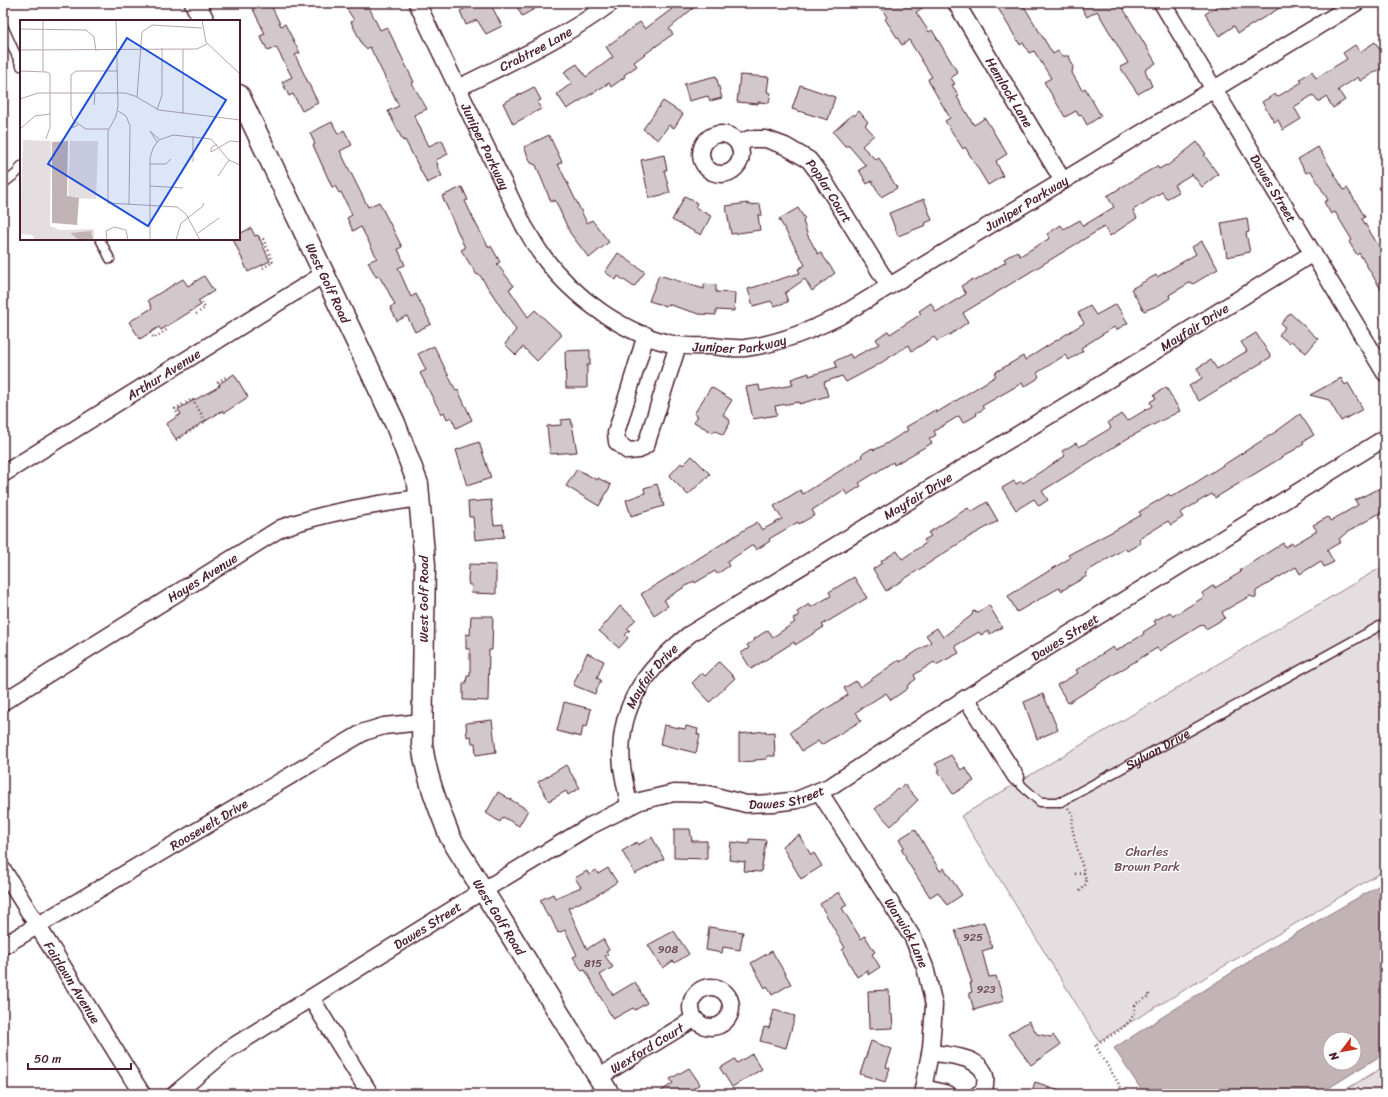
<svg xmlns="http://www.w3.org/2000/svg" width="1388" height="1097" font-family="Sriracha,sans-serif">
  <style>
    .green { fill: #e5dee0; stroke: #987e86 }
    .water { fill: #c1b3b6; stroke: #91787e; fill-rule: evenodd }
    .building { fill: #d2c7cb; stroke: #4a1f2b }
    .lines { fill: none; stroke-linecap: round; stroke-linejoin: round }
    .service-casing { stroke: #4a1f2b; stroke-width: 11 }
    .minor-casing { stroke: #4a1f2b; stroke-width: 19 }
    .tertiary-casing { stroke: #4a1f2b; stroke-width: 23 }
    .path { stroke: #4a1f2b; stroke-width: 2.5; stroke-dasharray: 1 3; stroke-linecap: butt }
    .service { stroke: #fff; stroke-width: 8 }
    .minor { stroke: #fff; stroke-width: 16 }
    .tertiary { stroke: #fff; stroke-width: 20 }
    .labels { text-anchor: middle; stroke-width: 3; stroke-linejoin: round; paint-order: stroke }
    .number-label { font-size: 11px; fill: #6c4953 }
    .street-label { font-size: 13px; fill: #4a1f2b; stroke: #fff }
    .park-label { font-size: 13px; fill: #714f58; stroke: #fff }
    .inset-road { fill: none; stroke: #b7a5aa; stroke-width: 1 }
    .view { fill: #1d4ed8; fill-opacity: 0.15; stroke: #1d4ed8; stroke-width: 2 }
    .inset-edge { fill: none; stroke: #4a1f2b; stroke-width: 2 }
  </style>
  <rect width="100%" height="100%" fill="#fff"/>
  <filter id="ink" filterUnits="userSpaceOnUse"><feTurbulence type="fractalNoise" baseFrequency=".025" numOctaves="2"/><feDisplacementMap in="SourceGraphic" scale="8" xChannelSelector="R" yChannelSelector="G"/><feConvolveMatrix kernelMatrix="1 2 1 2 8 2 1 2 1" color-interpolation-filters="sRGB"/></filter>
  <g filter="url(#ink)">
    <path class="green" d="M1385,565V870L1099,1041L961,816Z
      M1385,1066V1094H1338Z"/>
    <path class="water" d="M1385,882V1053L1319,1094H1144L1114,1048L1267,950ZM1330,1039H1354V1063H1330Z"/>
    <path class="building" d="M250,3H270L281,26L285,24L300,53L295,55L318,103L302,111L293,94L289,96L282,82L292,77L276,47L268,51L260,36L265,34Z
      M343,3H367L380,30L387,27L414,82L412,83L427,109L414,115L429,146L442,140L448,154L436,160L438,165L437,166L442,176L427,183L405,140L403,141L388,111L399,106L370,47L366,49L363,46L351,22L354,20Z
      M476,3H490L502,26L486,34L477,20L466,25L460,11Z
      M515,3H545L522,16Z
      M666,3H699L669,29L673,34L634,62L637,66L624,75L625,77L611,87L609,83L567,109L557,94L572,83L564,72L577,64L586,77L613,57L606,47L640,22L645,29L672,9Z
      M878,3H930L916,12L929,32L932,30L958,73L951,78L955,84L952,85L959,96L957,97L974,125L985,118L1007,154L996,161L1003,176L988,185L965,147L963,149L945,121L950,118L929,82L928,79L932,77L909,40L902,45L885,19L887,17Z
      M995,3H1022L1053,54L1058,51L1062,56H1069L1073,66L1072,73L1082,90L1085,88L1101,116L1087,125L1081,114L1079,116L1076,111L1065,117L1044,82L1051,78L1034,51L1029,53L1023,43L1020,45Z
      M1079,3H1120L1156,63L1145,70L1152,86L1138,94L1120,67L1128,63L1097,11L1087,17Z
      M1223,3H1288L1238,33L1234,26L1219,36L1205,14Z
      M1375,42L1385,58V66L1360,81L1358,77L1338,90L1345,100L1333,108L1326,97L1318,102L1313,95L1294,107L1301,119L1283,130L1278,120L1274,122L1262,102L1275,94L1277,97L1302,82L1300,79L1312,71L1316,78L1347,59L1343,53L1355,45L1360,52Z
      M740,75L769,77L767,92L771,93L769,103L758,102V104L737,102Z
      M716,76L722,98L710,101L708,96L689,101L684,84Z
      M800,85L835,97L828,120L792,109Z
      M534,87L541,100L537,102L541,109L513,124L503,103Z
      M663,101L683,114L674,128L669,125L658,140L643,129Z
      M859,111L868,122L865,125L874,135L862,146L876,160L879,158L897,188L881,197L872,181L867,184L859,170L866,166L849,146H845L833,132L853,114L854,116Z
      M332,122L338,134L344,130L352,145L340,151L368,207L379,202L402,247L398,249L405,265L398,268L411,297L416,294L431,324L415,332L407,316L397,321L390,307L395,305L384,283H383L379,276L376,277L368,262L377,258L361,227L353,231L347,218L352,215L341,192L339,193L335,186L332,187L313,145L315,144L310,133Z
      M549,135L562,162L558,164L587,223L592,220L609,242L589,258L570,233L555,200L551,202L536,165L531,163L524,147Z
      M1197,142L1206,154L1204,155L1218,174L1202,187L1192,174L1174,185L1179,192L1166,199L1162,192L1133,210L1137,218L1110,236L1104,227L963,313L968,322L951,334L937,341L934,337L912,351L909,345L876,366L846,382L842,376L824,382L828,396L799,404V402L775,406L777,415L753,419L746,387L759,385L760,391L793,385L791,379L809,373V376L837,367L835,361L850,354L852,358L879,344L876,339L888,331L890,334L921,314L919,311L931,303L936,312L966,294L961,286L973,279L975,281L1006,262L1004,259L1017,251L1020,256L1050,238L1047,234L1061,225L1064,229L1080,220L1083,226L1114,207L1107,196L1157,166L1159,169L1166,165L1167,166Z
      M1318,147L1344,190L1347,188L1356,202L1365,217L1362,219L1385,256V296L1359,253L1357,255L1349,242L1352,240L1335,212L1331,214L1324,202L1328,200L1311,171L1306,173L1298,159Z
      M664,155L667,170H664L670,193L649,198L641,160Z
      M462,187L468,200L465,201L475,222L489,248L491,246L500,262L497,264L514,286L509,289L528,317L535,310L562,335L537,361L523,347L516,355L505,344L516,330L479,274L477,275L461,250L465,248L442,196Z
      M685,196L697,203L695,207L711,216L701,235L672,220Z
      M924,199L932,220L925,223L926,225L898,236L889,213Z
      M748,203V205L760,204L762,215H758L760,230L731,234L726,206Z
      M798,208L805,219L803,221L808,236L818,254L821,253L835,273L812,291L805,279L785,293L788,302L774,306L771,301L753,306L748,289L800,273L798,269L805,265L779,219Z
      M1247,218L1249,232L1246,233L1250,252L1227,257L1221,223Z
      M251,228L255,236L258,235L270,261L248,272L233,239H239V234Z
      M1202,241L1218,269L1193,284L1191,282L1169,295L1170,298L1159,305L1144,311L1131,289L1156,275L1157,277L1196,254L1192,247Z
      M618,253L645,272L634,287L618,276L616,280L605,272Z
      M659,275L704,289V284L716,285V292L735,293L734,311L716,310V315L699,314L667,304L666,306L649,301Z
      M204,276L214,291L198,301L201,305L161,330L159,327L140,339L129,322L152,308L148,300L183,279L188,286Z
      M1116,304L1128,323L1116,330L1114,327L1081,348L1083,351L1069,360L1065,355L1037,373L1039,376L1037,379L1024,387L1022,383L982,406L984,409L976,413L977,415L963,423L959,416L934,431L936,435L929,439L932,443L894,465L893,462L859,483L861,486L847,495L844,490L812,510L815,515L799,524L798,522L769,539L770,541L756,550L753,545L727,562L729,566L717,574L715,571L695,583L694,581L664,600L668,606L654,615L641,594L757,522L762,530L782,519L774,506L800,490L803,494L862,457L861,455L872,448L874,450L884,445L908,430L906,427L935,410L936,413L996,376L994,373L1023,356L1025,360L1084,323L1078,313L1090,306L1096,315Z
      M1290,313L1318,339L1306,353L1291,341L1289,343L1279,335L1285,327L1281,324Z
      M1256,333L1271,357L1199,401L1189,386L1202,378L1197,368L1211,360L1217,369L1247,351L1241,342Z
      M434,346L456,391L458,390L472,420L456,428L451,417L447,419L444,412L441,414L420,373L426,370L418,354Z
      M590,350V365H587V388H566L565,351Z
      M234,374L248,397L224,413L222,411L176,439L166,424L181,414L178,409L220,386L219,384Z
      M1341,378L1345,385L1348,383L1363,409L1341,421L1329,400L1310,395Z
      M711,387L732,400L723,415L729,419L730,423L723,435L715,430L713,433L694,422L698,416L694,414Z
      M1166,387L1180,411L1130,437L1042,491L1048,500L1039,506L1034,499L1016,510L1002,488L1014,481L1016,484L1022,481L1023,483L1065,456L1062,451L1076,443L1079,447L1111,428L1108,422L1122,414L1127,421L1152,406L1150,402L1156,398L1154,395Z
      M1300,414L1314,435L1302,442L1304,444L1215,498L1212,494L1203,499L1180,513L1183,517L1171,525L1168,521L1139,539L1141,543L1127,551L1126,548L1091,569L1085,574L1087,576L1061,591L1059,588L1017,612L1008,596L1070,558L1068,555L1119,528L1141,515L1139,512L1169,494L1171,497L1195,483L1277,431Z
      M571,419L577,452L550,454L547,426L561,425V420Z
      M479,442L491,478L467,486L456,450Z
      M692,456L710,474L688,495L669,476L681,463L683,465Z
      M577,469L597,480L598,478L611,485L599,506L566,486Z
      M657,484L664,506L631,516L626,500L645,493L644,488Z
      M1385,486V510L1346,533L1339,539L1341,542L1327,550L1334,562L1324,567L1321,561L1300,574L1296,567L1256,591V598L1250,596L1222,612L1225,618L1206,629L1203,624L1159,651L1157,648L1068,703L1057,685L1078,673L1076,670L1113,647L1116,651L1144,634L1143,632L1156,624L1154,621L1165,615L1170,612L1173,616L1204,597L1202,593L1214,585L1215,588L1241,572L1240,570L1283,543L1285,547L1292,543L1293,545L1317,531L1313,525L1328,517L1330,521L1358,505L1355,500Z
      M491,500L494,525L503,524L504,537L475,540L473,517H469L468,502Z
      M987,502L998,521L969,537L886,591L873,569L882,563L881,561L897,551L902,559L926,543L924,540L931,536L928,533L968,508L971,512Z
      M469,564L496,565V594L471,593L472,585H469L468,580Z
      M854,577L867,598L822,625L824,627L795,645L794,642L751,669L741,653L749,648L747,645L755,640L754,639L768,630L773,637L795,622L793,619L799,616L797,612L809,604L811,607L831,596L829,592Z
      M989,605L1002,627L990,634L988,631L981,635L979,632L955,646L959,653L936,665L934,662L914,675L916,679L907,686L908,688L904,691L891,700L886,693L856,712L861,721L821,745L818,741L802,751L790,732L848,695L844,688L856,681L860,687L899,660L900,662L931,642L926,635L937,628L943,637L972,615L973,611L978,612Z
      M620,606L636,619L627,629L630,630L625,635L628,638L619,648L599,631Z
      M471,616H493L492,650H489L488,701L463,700V683H466L467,676H470V649H466V634L470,635Z
      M587,653L604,661L597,678L601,680L595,694L573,685Z
      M719,662L735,678L710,702L692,683L702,673L705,676Z
      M1043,694L1058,730L1037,739L1024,702Z
      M564,702L591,709L587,727L583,726L581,737L557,731Z
      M492,720L496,752L476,755L475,743H472L471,736L467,737L466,723Z
      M664,725L685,729L686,726L698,729L697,734L700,735L696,753L660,744Z
      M766,731V733L774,732L775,756H767V759L755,760V761L739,762V734Z
      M951,755L961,770L965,767L974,781L953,794L938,771L940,770L935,764Z
      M566,765L580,788L568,795L566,791L549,801L538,782Z
      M904,784L918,800L891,826L875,809L897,788L898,790Z
      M498,792L528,810L519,826L503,817L500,822L486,813Z
      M674,829H690L692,841H707V859L674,858Z
      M915,829L940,871L944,868L962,895L947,905L938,892L930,897L905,858L906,857L901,849L904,847L899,839Z
      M799,835L811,855L814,853L822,866L801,879L782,846Z
      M652,837L664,859L635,874L622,851L637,842L638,845Z
      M749,839L766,840L761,872L744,871L745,862L729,860L731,842L749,844Z
      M608,868L617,882L589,900L588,899L568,908L587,949L603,939L609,950L606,952L608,954L605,956L613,967L600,975L613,995L635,982L647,1003L635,1010L633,1008L613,1019L585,970L582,971L573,957L577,955L565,930L558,933L550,916L548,917L540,900L553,894L555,898L581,887L575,878L587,871L589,875L596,870L598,874Z
      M839,892L847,905L842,908L861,939L865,936L875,952L872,954L880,967L868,975V970L857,977L842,950L845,948L820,904Z
      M984,922L992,948L982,951L989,977L996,976L1004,1001L974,1010L969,993L972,992L970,983H972L955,930Z
      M709,927L743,932L740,950L723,947L722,953L706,950Z
      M674,931L689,954L675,963L673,961L663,968L648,945Z
      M772,951L791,984L772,995L767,986L765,988L751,963Z
      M889,990L890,1014H892L893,1028L869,1029L868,991Z
      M774,1010L795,1016L786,1048L760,1041L764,1027L769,1028Z
      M1029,1021L1037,1034L1051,1037L1053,1035L1060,1045L1031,1065L1008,1034Z
      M871,1041L892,1049L886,1067L890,1068L885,1082L860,1074Z
      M752,1054L762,1069L732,1087L720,1068L735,1059L737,1063Z
      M689,1068L700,1084L694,1088L698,1094H657L673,1083L670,1079Z
      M1035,1082L1066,1092L1065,1094H1031Z"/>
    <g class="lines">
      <g class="service-casing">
        <g id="service">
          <path d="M3,26L21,66"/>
          <path d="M3,184L17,173L21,166"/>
          <path d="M100,239L110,259"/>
          <path id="s1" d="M1016,777L1022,786L1040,802H1061L1385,623"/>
        </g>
      </g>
      <g class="minor-casing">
        <g id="minor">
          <path id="s2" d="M417,3L524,226C530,235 535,246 542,255C573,297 625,336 678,345C689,347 701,346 712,346C722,347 734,349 745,348C778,344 810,331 840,316L1356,3"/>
          <path id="s3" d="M956,3L1063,181"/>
          <path id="s4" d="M1162,3L1385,373"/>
          <path id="s5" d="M458,88C510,62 564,38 611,3"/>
          <circle cx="721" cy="154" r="20"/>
          <path id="s6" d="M739,144L749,139H766L785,146L809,160L821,176L889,286"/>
          <path d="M646,335L616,433L617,442L628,451L639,450L646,445L678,345"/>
          <path id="s7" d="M3,474L324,274"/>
          <path d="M966,698L1016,777"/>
          <path id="s8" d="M3,702L281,528C326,512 372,505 419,498"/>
          <path id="s9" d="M819,791L913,938L925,967L934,1005L931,1048L922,1094"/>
          <path id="s10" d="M629,806C627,793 624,780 622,767C616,707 646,669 690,634L1134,364L1313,253"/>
          <path id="s11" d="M3,870L142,1094"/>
          <path id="s12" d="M3,946L364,732L384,726L422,722"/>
          <circle cx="711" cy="1007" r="20"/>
          <path d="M311,998L370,1094"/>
          <path d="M931,1053C954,1055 996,1058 983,1092L978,1094"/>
          <path id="s13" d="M599,1077L694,1019"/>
          <path d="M924,1088L948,1094"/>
          <path id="s14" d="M175,1094L229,1049L482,891L588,827L640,801L674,793L708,794L746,804L774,803L797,800L831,786L966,698L1385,438"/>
        </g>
      </g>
      <g class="tertiary-casing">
        <g id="tertiary">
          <path d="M195,3L204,21"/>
          <path id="s15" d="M239,95L395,423L418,484L425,565L422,744C426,777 438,806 450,837L609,1094"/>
        </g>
      </g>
      <path class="path" d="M259,238L263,239L273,262L263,268
        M196,314L205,308L201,300
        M150,333L154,338L168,329
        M219,386L218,382L226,377
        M179,416L175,409L183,404
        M176,440L206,421L192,399L184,404
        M1068,808L1073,815L1072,828L1086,880L1085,886L1079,892
        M1075,874L1084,873
        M1125,1094L1095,1045C1110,1035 1136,1026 1135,1004L1150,996L1148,993"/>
      <use href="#service" class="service"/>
      <use href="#minor" class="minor"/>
      <use href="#tertiary" class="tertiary"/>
    </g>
  </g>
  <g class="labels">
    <g class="number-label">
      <text x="973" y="941">925</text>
      <text x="668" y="953">908</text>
      <text x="593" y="967">815</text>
      <text x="986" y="993">923</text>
    </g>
    <g class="street-label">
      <text dy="5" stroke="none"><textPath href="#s5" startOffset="87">Crabtree Lane</textPath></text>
      <text dy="5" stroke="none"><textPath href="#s3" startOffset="104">Hemlock Lane</textPath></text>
      <text dy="5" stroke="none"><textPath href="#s2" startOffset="159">Juniper Parkway</textPath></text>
      <text dy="5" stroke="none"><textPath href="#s4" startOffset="216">Dawes Street</textPath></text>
      <text dy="5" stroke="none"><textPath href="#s6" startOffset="113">Poplar Court</textPath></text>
      <text dy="5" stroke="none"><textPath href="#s2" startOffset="834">Juniper Parkway</textPath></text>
      <text dy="5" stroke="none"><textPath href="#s15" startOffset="208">West Golf Road</textPath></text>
      <text dy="5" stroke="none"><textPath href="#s10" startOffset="787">Mayfair Drive</textPath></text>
      <text dy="5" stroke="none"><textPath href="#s2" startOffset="510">Juniper Parkway</textPath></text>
      <text dy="5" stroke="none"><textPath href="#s7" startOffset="189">Arthur Avenue</textPath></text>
      <text dy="5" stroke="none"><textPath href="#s10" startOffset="463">Mayfair Drive</textPath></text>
      <text dy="5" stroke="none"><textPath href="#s8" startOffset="235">Hayes Avenue</textPath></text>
      <text transform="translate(423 599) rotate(-90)" y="5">West Golf Road</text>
      <text dy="5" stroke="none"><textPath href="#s14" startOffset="1024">Dawes Street</textPath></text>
      <text dy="5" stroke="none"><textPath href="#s10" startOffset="139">Mayfair Drive</textPath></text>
      <text dy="5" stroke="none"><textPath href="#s1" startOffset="166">Sylvan Drive</textPath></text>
      <text dy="5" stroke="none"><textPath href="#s14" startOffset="700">Dawes Street</textPath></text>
      <text dy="5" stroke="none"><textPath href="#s12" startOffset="239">Roosevelt Drive</textPath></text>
      <text dy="5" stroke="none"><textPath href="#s15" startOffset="880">West Golf Road</textPath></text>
      <text dy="5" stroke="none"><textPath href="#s14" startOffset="304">Dawes Street</textPath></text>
      <text dy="5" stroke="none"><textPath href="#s9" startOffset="167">Warwick Lane</textPath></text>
      <text dy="5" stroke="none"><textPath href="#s11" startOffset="132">Fairlawn Avenue</textPath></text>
      <text dy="5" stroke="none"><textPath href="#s13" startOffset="56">Wexford Court</textPath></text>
    </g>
    <g class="park-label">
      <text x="1147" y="856">Charles<tspan x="1147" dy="15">Brown Park</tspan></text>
    </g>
  </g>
  <g transform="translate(20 20)">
    <rect width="220" height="220" fill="#fff"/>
    <path d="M3,120L31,121L30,206L40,210L74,209V220H15L12,215L0,214ZM50,121H78L76,179L48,178Z" fill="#e5dee0"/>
    <path d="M48,121L47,176L59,178L57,205L32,203V122ZM71,211L73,220H59L50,213Z" fill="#c1b3b6"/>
    <path class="inset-road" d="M96,0L98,86L96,96L88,111V183L157,187L166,194L180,220M182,0L186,22L220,54M0,9L66,10L74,17L76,31M0,30L177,29L187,24M0,51L27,52L30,54V107L26,119M23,51V0M117,77L122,12L132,5L182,8M0,79L18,73H105L115,76L139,90L220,100M74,85L75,73M137,90L142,75V28M98,91L106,96L110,106L109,185M163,94V29M55,102L52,108L58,105M0,109L15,96L30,94M88,109H66L54,101L51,94V55L56,51H98M173,116V142M137,122L130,111L139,119M197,124L191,128V132L210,121L220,122M130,144H146L151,139M198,156L209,140M130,166L163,168M178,213L199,198M87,220L86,211L94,207L106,210L108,220M130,220V138L133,128L139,120L153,115L191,119L209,140L220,145M156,220L161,203L182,187L184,183"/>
    <path class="view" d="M107,18L206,80L128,206L28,144Z"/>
    <rect width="220" height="220" class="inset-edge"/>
  </g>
  <rect width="1388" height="1097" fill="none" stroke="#fff" stroke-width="16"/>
  <rect x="8" y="8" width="1372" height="1081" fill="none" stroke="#4a1f2b" stroke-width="1.5" filter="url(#ink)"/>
  <g transform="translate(1342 1051) rotate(238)"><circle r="19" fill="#ffffff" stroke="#b7a5aa"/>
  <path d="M0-3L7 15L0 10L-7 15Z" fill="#c8321e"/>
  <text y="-6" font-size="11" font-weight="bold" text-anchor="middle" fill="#4a1f2b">N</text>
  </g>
  <path d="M28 1063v6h103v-6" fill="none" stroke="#4a1f2b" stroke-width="2"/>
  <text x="34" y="1063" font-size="12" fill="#4a1f2b" stroke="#ffffff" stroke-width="3" paint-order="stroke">50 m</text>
</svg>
